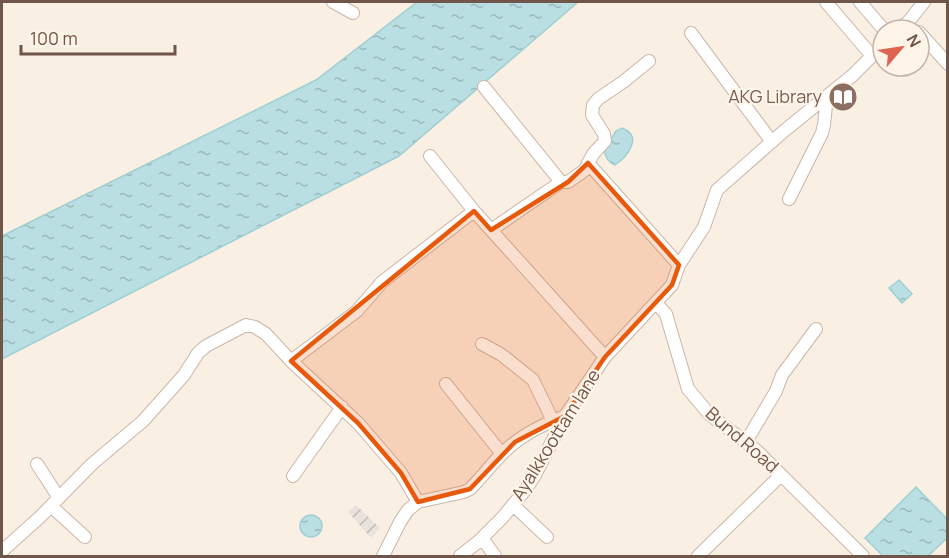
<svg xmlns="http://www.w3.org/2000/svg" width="949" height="558" font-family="Manrope,sans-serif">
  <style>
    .industrial { fill: url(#industrial-furrows) }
    .water { fill: url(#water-ripples); stroke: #a0cfd3; stroke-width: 1.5 }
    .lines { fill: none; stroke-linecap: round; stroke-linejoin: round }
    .minor-casing { stroke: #cab6aa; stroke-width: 14 }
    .minor { stroke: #fff; stroke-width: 12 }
    .marked { fill: #e8590c; fill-opacity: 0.2; stroke: #e8590c; stroke-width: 4.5; stroke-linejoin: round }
    .labels { text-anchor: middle; stroke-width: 4.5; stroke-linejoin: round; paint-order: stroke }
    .education-label { font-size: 18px; fill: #785e54; stroke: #fef4e8; text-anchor: end }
    .street-label { font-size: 18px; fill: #70554b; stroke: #fef4e8 }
  </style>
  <defs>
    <pattern id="industrial-furrows" width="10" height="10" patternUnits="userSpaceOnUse" patternTransform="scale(1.5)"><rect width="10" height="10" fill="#eae2dd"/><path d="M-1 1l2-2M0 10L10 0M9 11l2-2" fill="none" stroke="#c2bab5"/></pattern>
    <pattern id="water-ripples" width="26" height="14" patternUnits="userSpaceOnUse" patternTransform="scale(1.5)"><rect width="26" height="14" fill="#b9dfe2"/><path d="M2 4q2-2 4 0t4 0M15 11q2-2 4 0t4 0" fill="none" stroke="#9bb8b9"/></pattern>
  </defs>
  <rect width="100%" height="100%" fill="#faefe3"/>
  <path class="industrial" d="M356,505L380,528L371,538L348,512Z"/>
  <path class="water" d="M417,2H578L399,156L2,359V236L316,80Z
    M622,128C644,136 627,157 615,165C608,162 606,158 604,150L616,131Z
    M899,280L912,294L902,303L889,288Z
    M916,487L947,519V538L928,556H883L865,538Z
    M300 526a11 11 0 1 1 22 0a11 11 0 1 1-22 0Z"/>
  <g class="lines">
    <g class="minor-casing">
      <path id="minor" d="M333,2L353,13
        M826,2L872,56
        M860,2L884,30
        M899,30L909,21L924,2
        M919,32L948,64
        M691,33L772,142
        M484,87L561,182H568L585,170L593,154L605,141L604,134L592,115L593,105L598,99L623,82L649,61
        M430,156L474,211L605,357
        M588,163L679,265
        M789,199L822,133L824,125L827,96
        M491,230L561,182
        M656,303L666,314L688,389L710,415L756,450L863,556
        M482,344L502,355L533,380L553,421
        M291,361L358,423L401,473L418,502
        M446,384L502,454
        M745,441L750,435L776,391L782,375L816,329
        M37,464L59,498
        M293,476L342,407
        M513,505L547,537
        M51,506L85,537
        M482,538L495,556
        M2,551L40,517L92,464L143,421L184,375L198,353L206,346L246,325L255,327L266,334L291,361L357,311L382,282L474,211
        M383,556L400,522L408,510L418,502L464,492L470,489C482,477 492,463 505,451C522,434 544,424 565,416
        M460,556L479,541L502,518L526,489L535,475L565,416L605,357L672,285L679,265L704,227L717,190L784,131L853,75L883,45
        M698,556L781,475"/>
    </g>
    <use href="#minor" class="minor"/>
  </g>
  <path class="marked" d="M588,163L679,265L672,285L605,357L565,416L515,442L470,489L418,502L401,473L358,423L291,361L474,211L491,230L568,182Z"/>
  <defs>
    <g id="library-disc" transform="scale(1.5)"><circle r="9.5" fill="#8d6e63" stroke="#fef4e8"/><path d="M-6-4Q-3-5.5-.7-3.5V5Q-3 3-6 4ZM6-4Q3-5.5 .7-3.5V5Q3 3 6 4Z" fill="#fff"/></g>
  </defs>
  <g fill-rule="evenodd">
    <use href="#library-disc" x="843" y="97"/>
  </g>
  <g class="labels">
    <g class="education-label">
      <text x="822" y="103">AKG Library</text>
    </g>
    <g class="street-label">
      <text transform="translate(556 435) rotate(-58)" y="6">Ayalkkoottam lane</text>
      <text transform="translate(742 440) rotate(41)" y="6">Bund Road</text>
    </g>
  </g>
  <rect width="949" height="558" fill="none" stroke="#70554b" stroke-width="6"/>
  <g transform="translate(901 48) rotate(61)"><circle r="28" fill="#fef4e8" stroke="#c5b4a9" stroke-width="1.5"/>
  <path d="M0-4.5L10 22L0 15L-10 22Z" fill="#dc6450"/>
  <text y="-9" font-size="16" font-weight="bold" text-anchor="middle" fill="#70554b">N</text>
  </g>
  <path d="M21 45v9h154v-9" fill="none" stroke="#70554b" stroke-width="3"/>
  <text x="30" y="45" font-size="18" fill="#70554b" stroke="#fef4e8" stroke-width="4.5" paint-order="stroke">100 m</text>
</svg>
